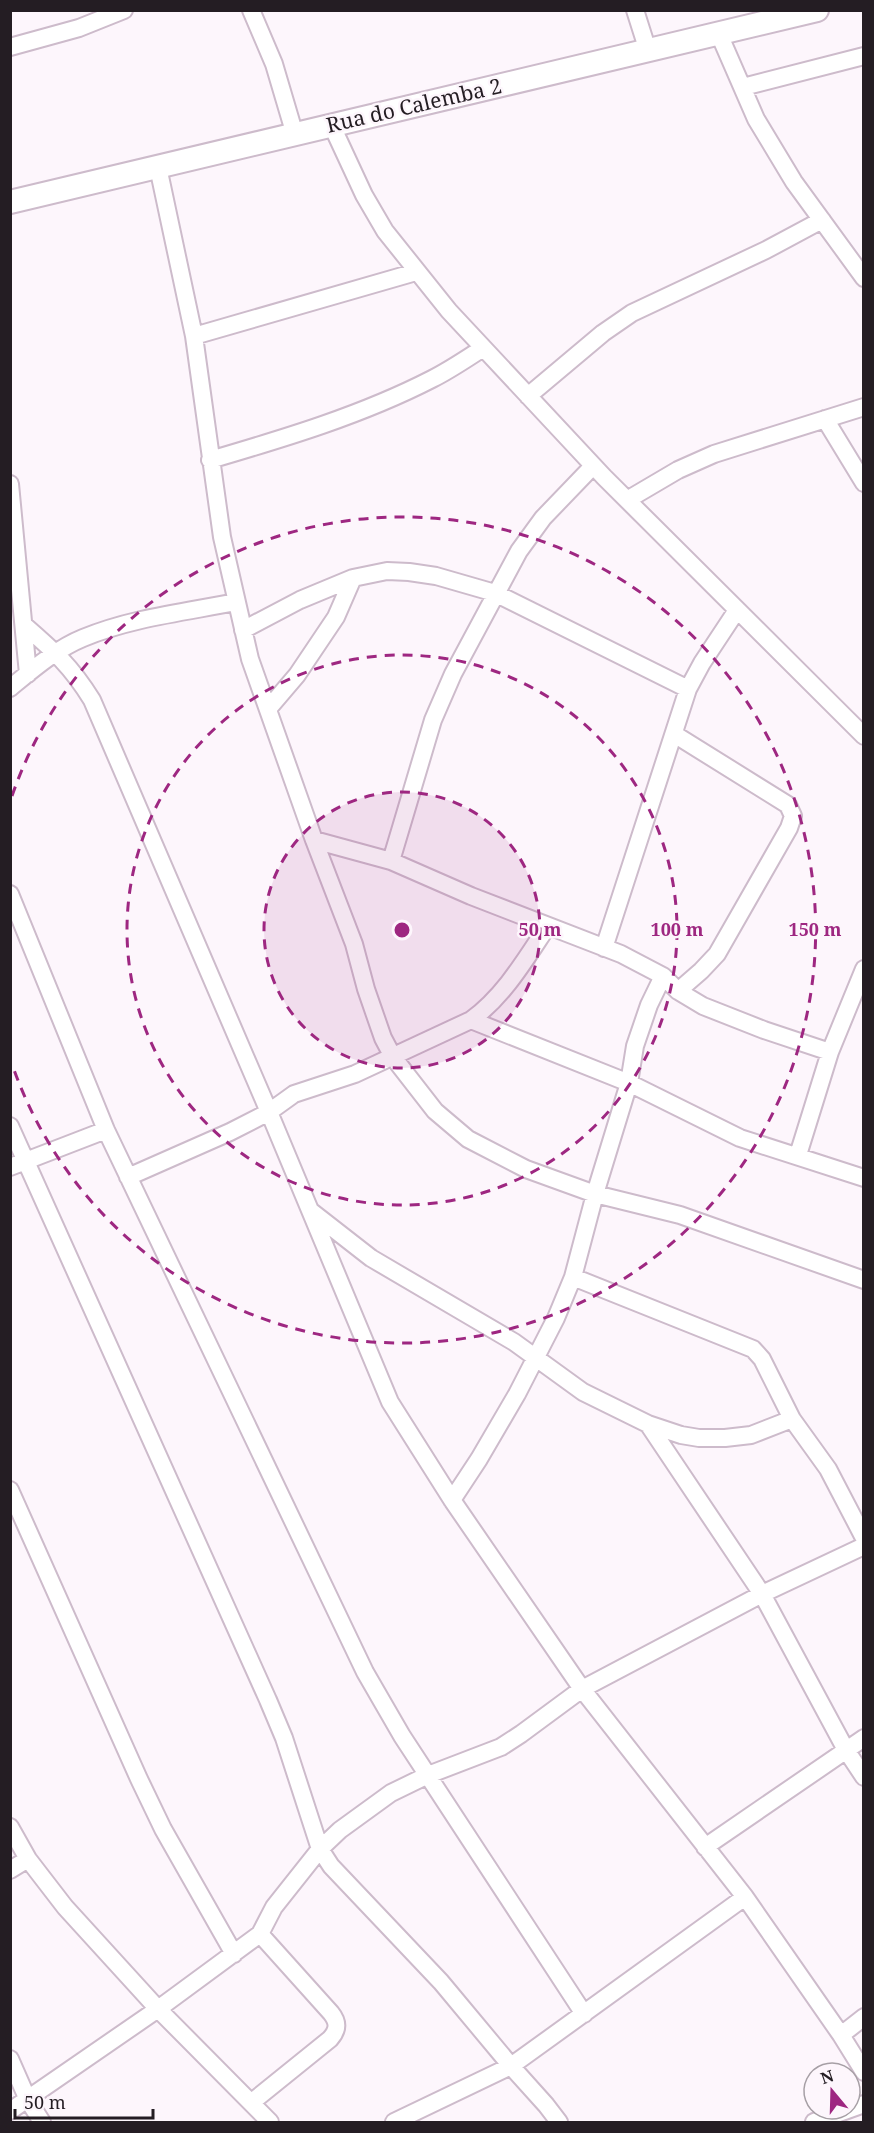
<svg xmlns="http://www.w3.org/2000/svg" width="874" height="2133" font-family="'Noto Serif',serif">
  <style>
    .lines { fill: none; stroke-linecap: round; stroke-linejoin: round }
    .street-casing { stroke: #cdbbcb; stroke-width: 20 }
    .secondary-casing { stroke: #cdbbcb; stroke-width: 26 }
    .street { stroke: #fff; stroke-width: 16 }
    .secondary { stroke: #fff; stroke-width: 22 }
    .ring { fill: none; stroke: #9e2781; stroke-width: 3; stroke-dasharray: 10 8 }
    .labels { text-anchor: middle; stroke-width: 5; stroke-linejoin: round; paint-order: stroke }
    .street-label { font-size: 21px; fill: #241d23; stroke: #fdf6fc }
    .centre { fill: #9e2781; stroke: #fdf6fc; stroke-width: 3 }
    .ring-label { font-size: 18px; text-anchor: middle; font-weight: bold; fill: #9e2781; stroke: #fdf6fc; stroke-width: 5; stroke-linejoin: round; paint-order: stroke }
  </style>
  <rect width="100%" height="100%" fill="#fdf6fc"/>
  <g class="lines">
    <g class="street-casing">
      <path id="street" d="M251,10L274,64L295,135
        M635,10L648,51
        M719,34L756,119L794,182L864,278
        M10,47L79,28L124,10
        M743,87L864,56
        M332,126L364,195L385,231L449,311L604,477L864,736
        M158,167L194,336L222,537L250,659L314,840L354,944L366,989L383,1038L393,1057L435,1111L468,1139L526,1169L595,1194L680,1215L864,1280
        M194,336L416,272
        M528,396L603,333L632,313L766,250L822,220
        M825,419L864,483
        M210,460C285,438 362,415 432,379C450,370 466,359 483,348
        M10,484L28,674
        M627,500L678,470L714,454L864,407
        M24,625C54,651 71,666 92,700L269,1112L390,1402L452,1500L582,1689L745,1897L841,2035L864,2072
        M243,630L300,600L353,578L387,571L409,572L436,576L495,593L688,689
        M10,688C32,670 56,649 83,638C131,618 185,612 236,602
        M268,709L297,675L336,617L353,578
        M674,734L788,805L793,816L789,828L717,954L701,971L678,991
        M314,840L391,861L471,896L621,954L663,976L678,991L703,1006L764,1030L830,1052
        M391,861L433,720L453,674L519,551L543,518L593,466
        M10,894L106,1130L365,1672L402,1736L584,2014
        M604,948L688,689L702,663L737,610
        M471,1020L629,1083L740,1138L864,1178
        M10,1126L268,1700L284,1738L320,1849L331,1866L441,1982L511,2066L546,2105L559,2122
        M798,1155L830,1052L864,969
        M10,1167L106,1130
        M128,1177L230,1132L269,1112L294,1094L355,1074L471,1020C504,996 525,960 547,927
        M312,1212L371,1258L514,1342L583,1392L648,1424L681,1435L699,1438H725L751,1435L792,1419
        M573,1277L753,1349L762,1359L792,1419L828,1469L864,1538
        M648,1424L762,1594L846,1750L864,1777
        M10,1490L139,1779L163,1829L234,1954
        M452,1500L479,1459L517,1394L556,1318L573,1277L595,1194L629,1083L635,1046L649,1005L663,976
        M10,1827L28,1859L65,1907L158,2009L270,2122
        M705,1847L864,1738
        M10,1870L28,1859
        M841,2035L864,2017
        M10,2059L28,2100L42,2122
        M252,2102L330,2039C338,2030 339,2023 331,2013L260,1934
        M10,2111L158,2009L260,1934L274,1907L320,1849L340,1830L391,1793L428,1775L501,1747L521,1734L582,1689L762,1594L864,1546
        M394,2122L511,2066L745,1897
        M814,2122L864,2104"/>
    </g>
    <g class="secondary-casing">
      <path id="secondary" d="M10,202L817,10"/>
    </g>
    <use href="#street" class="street"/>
    <use href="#secondary" class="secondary"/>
  </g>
  <circle cx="402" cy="930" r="138" fill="#9e2781" fill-opacity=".12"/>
  <g class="ring">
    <circle cx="402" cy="930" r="138"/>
    <circle cx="402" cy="930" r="275"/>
    <path d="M12 796A413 413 0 1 1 12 1064"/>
  </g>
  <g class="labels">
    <g class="street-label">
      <text transform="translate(414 106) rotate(-13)" y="7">Rua do Calemba 2</text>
    </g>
  </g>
  <circle cx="402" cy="930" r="9" class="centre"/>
  <g class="ring-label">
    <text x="540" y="936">50 m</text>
    <text x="677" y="936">100 m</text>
    <text x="815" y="936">150 m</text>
  </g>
  <rect width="874" height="2133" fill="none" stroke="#241d23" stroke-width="24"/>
  <g transform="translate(832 2091) rotate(341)"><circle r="28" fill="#fdf6fc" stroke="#a69fa5" stroke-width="1.5"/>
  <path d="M0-4.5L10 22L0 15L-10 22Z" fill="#9e2781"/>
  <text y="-9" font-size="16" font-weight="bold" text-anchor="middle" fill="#241d23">N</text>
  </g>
  <path d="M15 2109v9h138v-9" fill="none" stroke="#241d23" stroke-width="3"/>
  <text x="24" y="2109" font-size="18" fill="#241d23" stroke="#fdf6fc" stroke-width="4.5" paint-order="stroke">50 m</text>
</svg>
